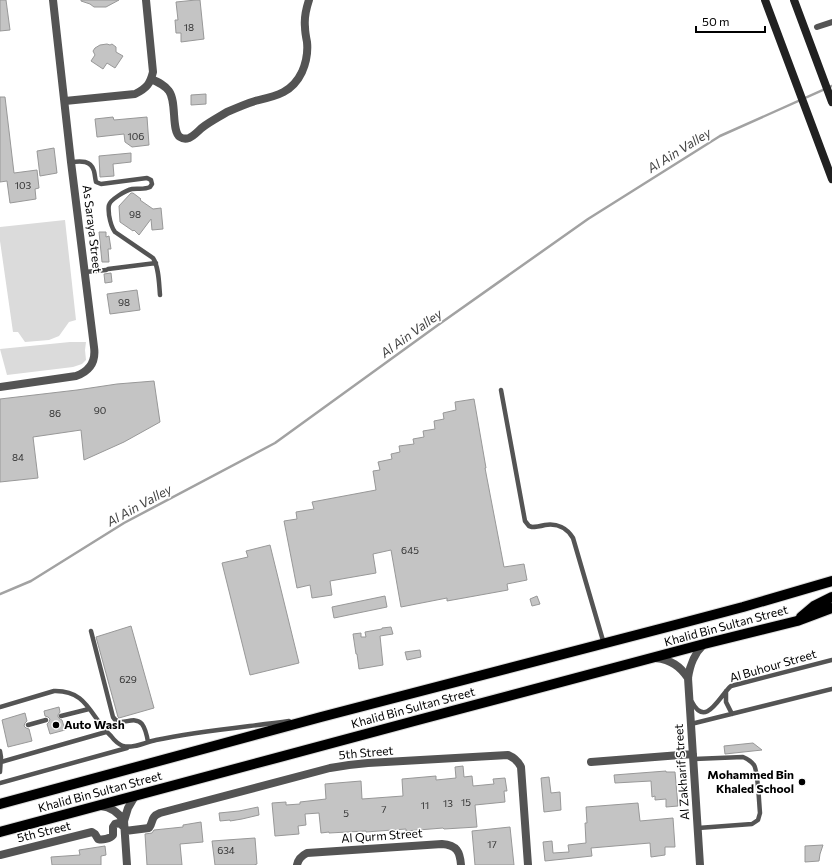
<svg xmlns="http://www.w3.org/2000/svg" width="832" height="865" font-family="Commissioner,sans-serif">
  <style>
    .green { fill: #dbdbdb }
    .lines { fill: none; stroke-linecap: round; stroke-linejoin: round }
    .stream { stroke: #a2a2a2; stroke-width: 2.5 }
    .building { fill: #c4c4c4; stroke: #989898 }
    .primary-casing { stroke: #dbdbdb; stroke-width: 12 }
    .service { stroke: #545454; stroke-width: 4.5 }
    .pedestrian { stroke: #545454; stroke-width: 6 }
    .minor { stroke: #545454; stroke-width: 8 }
    .secondary { stroke: #212121; stroke-width: 8 }
    .primary { stroke: #000; stroke-width: 10 }
    .poi-dot { fill: #000; stroke: #fff; stroke-width: 1.5 }
    .labels { text-anchor: middle; stroke-width: 3; stroke-linejoin: round; paint-order: stroke }
    .number-label { font-size: 10px; fill: #313131 }
    .street-label { font-size: 12px; fill: #000; stroke: #fff }
    .poi-label { font-size: 12px; font-weight: bold; fill: #000; stroke: #fff; text-anchor: start }
    .water-label { font-size: 13px; font-style: italic; fill: #434343; stroke: #fff }
  </style>
  <rect width="100%" height="100%" fill="#fff"/>
  <path class="green" d="M65,220L76,320L69,322L59,336L49,340L25,342L18,332H13L0,241V227Z
    M70,342H86L85,350L86,360L82,364L73,367L7,375L0,349Z"/>
  <g class="lines">
    <path class="stream" d="M0,594L31,581L124,523L275,443L438,325L588,219L720,136L832,86"/>
  </g>
  <path class="building" d="M0,0H6L10,30L0,31Z
    M81,0H119L106,7H94L90,4L81,1Z
    M196,0H200L204,39L181,42V33H176L175,20H178L176,2Z
    M107,44L110,45L112,44L116,47V52L123,56L115,68L107,63L103,69L91,61L95,55L93,51L95,48L100,45Z
    M206,94V104L191,105V95Z
    M0,97H5L14,173L37,170L39,188L35,189L36,199L10,203L7,181L0,182Z
    M113,117L114,120L147,117L149,145L132,147L125,142L124,134L97,137L95,119Z
    M54,148L57,173L40,176L37,151Z
    M131,153V162L113,164L114,176L100,177L99,156Z
    M131,193H133L141,199L140,200L153,209L161,208L163,229L152,230L151,219L139,235L134,230L133,231L120,222L119,206Z
    M99,232H106V237L109,236L111,249H108L109,262H102Z
    M111,273L112,282L105,283L104,274Z
    M137,290L140,310L110,314L107,294Z
    M154,381L160,422L124,442L84,460L81,430L33,437L38,478L0,482V399L77,390L117,384Z
    M474,399L486,468H485L504,567L524,564L527,580L507,584L508,590L447,601V598L401,607L391,550L373,554L376,573L330,581L332,595L312,598L310,585L297,588L284,521L297,519L296,512L314,509L312,502L376,490L373,471L380,470L378,462L392,459L391,454L400,452L399,446L414,444L413,439L424,437L423,431L435,429L434,421L444,419L443,413L456,410L455,402Z
    M270,545L299,663L250,675L222,563L248,557L246,551Z
    M385,596L387,607L334,618L332,607Z
    M537,596L540,604L532,606L530,599Z
    M131,626L154,708L119,718L118,717L96,637Z
    M391,627L393,634L380,636L383,665L359,669L357,654H356L353,634L361,633V637H366L365,632L382,629V628Z
    M420,650L421,657L407,660L405,652Z
    M59,707L60,712L58,715V717L60,719L62,720L65,730L50,734L47,724L49,722L50,719L48,717L45,716L44,711Z
    M25,713L27,721L25,723L24,726L26,728L29,729L32,741L8,747L2,720Z
    M753,743L762,750L725,754L724,746Z
    M463,766L464,777L472,776L473,786L494,784L493,779L505,778L507,791H504L505,802L475,805L477,827L444,829L443,828L406,831V829L366,832V831L329,833V832L321,833L319,813L305,814L306,825L298,826L299,834L275,836L272,803L286,802V805L300,804V802L326,799L325,784L361,781L362,799L403,796L402,779L436,776V780L456,778L455,767Z
    M666,771V772H675L678,806L666,807V799L655,800V796L652,797L651,781L615,783L614,775Z
    M549,777L551,793L560,792L561,810L544,812L541,778Z
    M638,803L640,821L673,818L675,847H665V855L651,857L650,843L591,848L592,856L545,861L543,842L552,841L553,853L569,852L568,845L586,843L585,823H587L586,807Z
    M258,807L259,815L242,819L230,821V820L220,821L219,813L239,811Z
    M201,822L203,842L180,844L182,865H147L145,834L152,833L154,830L183,827V825Z
    M510,827L514,865H475L472,831Z
    M255,838L257,864L254,865H215L212,841Z
    M823,845L820,854L819,861L805,862V846Z
    M105,846L106,855L101,856V865H52L51,857L80,855L79,850Z"/>
  <g class="lines">
    <g class="primary-casing">
      <path id="primary" d="M801,617L814,606L832,597
        M0,804L321,717L675,625L743,607L832,581
        M0,832L418,720L704,644L797,621L832,608"/>
    </g>
    <path class="service" d="M71,162C81,161 91,160 94,171C95,175 95,178 96,182L101,184L147,178L151,180L152,184L150,187C144,190 138,188 132,189C126,190 110,200 109,205C108,208 109,212 109,215C110,221 111,227 115,232L153,258C159,267 159,284 160,295
      M108,269L156,263
      M85,272L106,270
      M501,390L525,521L529,526L532,527C536,527 541,526 545,525C557,523 567,528 573,538L604,644
      M91,631L113,717C120,729 133,714 142,724C145,728 147,736 148,742
      M726,691V702L732,714
      M692,702C706,729 720,695 731,686L832,660
      M0,707L54,691C88,690 90,717 111,736C114,740 118,744 123,746C133,749 146,742 156,740C199,731 245,727 289,721
      M61,716L89,709
      M691,724L832,689
      M28,725L46,720
      M0,751L1,757L0,772
      M694,759L743,757C748,759 751,761 754,765C758,771 759,803 760,813L758,820L752,824L698,828
      M1,762L106,732
      M0,783L127,748"/>
    <path class="pedestrian" d="M817,27L832,22"/>
    <path class="minor" d="M151,79C158,82 165,85 169,91C177,102 171,131 180,137C183,139 186,139 189,138C194,136 199,130 203,127C211,121 219,117 227,112C236,108 245,104 255,101C276,96 292,93 302,72C306,63 308,52 307,42C306,37 305,32 305,27C304,18 306,9 309,0
      M65,101L135,94C147,88 150,84 153,72L146,0
      M0,387L76,376C90,371 96,361 94,347L71,162L53,0
      M656,658C671,660 680,666 688,678
      M591,762L693,754
      M101,806C111,807 118,812 124,821
      M125,831L149,828C154,821 150,817 160,813L330,768L349,765L368,763L508,755C515,758 518,761 521,767L528,865
      M0,855L92,832L95,834L98,839C102,840 110,839 113,835V827L115,824L119,823L124,827
      M127,865L124,821L128,808L135,796
      M297,865C298,859 301,856 307,853L442,844C457,845 460,852 461,865
      M700,865L688,678C690,664 694,654 704,644"/>
    <path class="secondary" d="M765,0L832,179
      M794,0L832,102"/>
    <use href="#primary" class="primary"/>
  </g>
  <g class="poi-dot">
    <circle cx="56" cy="725" r="4"/>
    <circle cx="802" cy="782" r="4"/>
  </g>
  <g class="labels">
    <g class="number-label">
      <text x="189" y="31">18</text>
      <text x="136" y="140">106</text>
      <text x="23" y="189">103</text>
      <text x="135" y="218">98</text>
      <text x="124" y="306">98</text>
      <text x="100" y="414">90</text>
      <text x="55" y="417">86</text>
      <text x="18" y="461">84</text>
      <text x="410" y="554">645</text>
      <text x="128" y="683">629</text>
      <text x="466" y="806">15</text>
      <text x="448" y="807">13</text>
      <text x="425" y="809">11</text>
      <text x="384" y="813">7</text>
      <text x="346" y="817">5</text>
      <text x="492" y="848">17</text>
      <text x="226" y="854">634</text>
    </g>
    <g class="street-label">
      <text transform="translate(92 229) rotate(83)" y="4">As Saraya Street</text>
      <text transform="translate(726 626) rotate(-15)" y="4">Khalid Bin Sultan Street</text>
      <text transform="translate(773 666) rotate(-16)" y="4">Al Buhour Street</text>
      <text transform="translate(413 708) rotate(-15)" y="4">Khalid Bin Sultan Street</text>
      <text transform="translate(366 753) rotate(-5)" y="4">5th Street</text>
      <text transform="translate(682 772) rotate(-94)" y="4">Al Zakharif Street</text>
      <text transform="translate(100 792) rotate(-15)" y="4">Khalid Bin Sultan Street</text>
      <text transform="translate(44 832) rotate(-14)" y="4">5th Street</text>
      <text transform="translate(382 836) rotate(-4)" y="4">Al Qurm Street</text>
    </g>
    <g class="poi-label">
      <text x="64" y="729">Auto Wash</text>
      <text x="794" y="779" text-anchor="end">Mohammed Bin<tspan x="794" dy="14">Khaled School</tspan></text>
    </g>
    <g class="water-label">
      <text transform="translate(679 150) rotate(-32)" y="5">Al Ain Valley</text>
      <text transform="translate(411 333) rotate(-36)" y="5">Al Ain Valley</text>
      <text transform="translate(139 505) rotate(-29)" y="5">Al Ain Valley</text>
    </g>
  </g>
  <path d="M696 26v6h69v-6" fill="none" stroke="#000000" stroke-width="2"/>
  <text x="702" y="26" font-size="12" fill="#000000" stroke="#ffffff" stroke-width="3" paint-order="stroke">50 m</text>
</svg>
